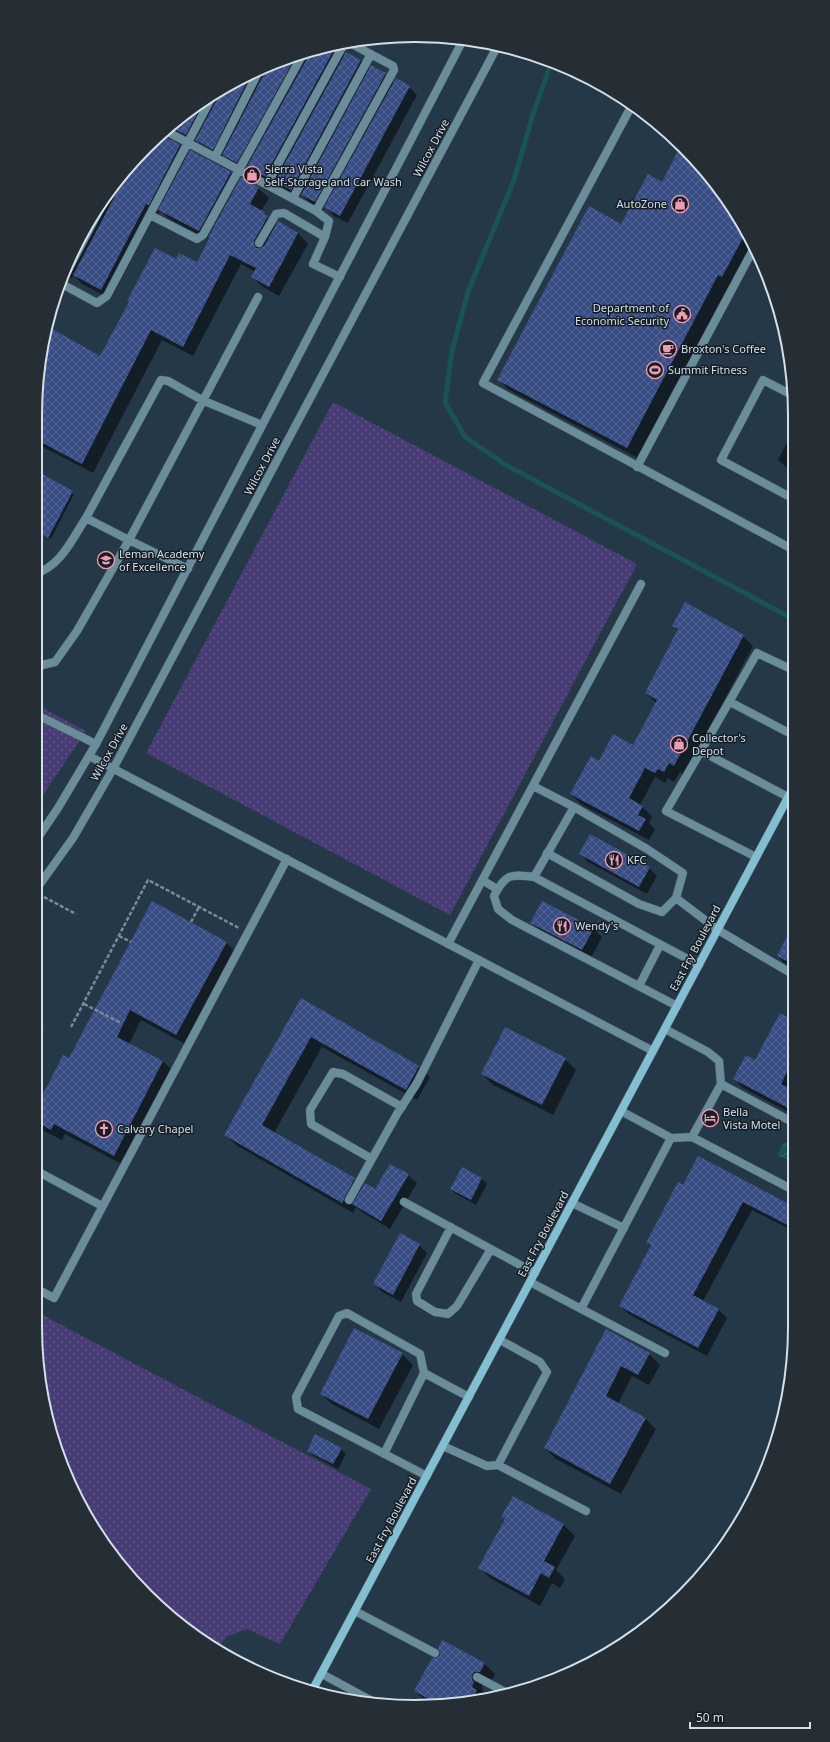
<svg xmlns="http://www.w3.org/2000/svg" width="830" height="1742" font-family="'Noto Sans',sans-serif">
  <style>
    .grass { fill: url(#grass-dots) }
    .water { fill: url(#water-waves) }
    .shadow { fill: #0007 }
    .lines { fill: none; stroke-linecap: round; stroke-linejoin: round }
    .stream { stroke: #1b5354; stroke-width: 5 }
    .building { fill: url(#building-cross-hatch) }
    .service-casing { stroke: #445665; stroke-width: 9 }
    .minor-casing { stroke: #445665; stroke-width: 9 }
    .tertiary-casing { stroke: #445665; stroke-width: 9 }
    .secondary-casing { stroke: #445665; stroke-width: 9 }
    .path { stroke: #7b8a97; stroke-width: 2.5; stroke-dasharray: 4 2; stroke-linecap: butt }
    .service { stroke: #6a8d99; stroke-width: 8 }
    .minor { stroke: #6a8d99; stroke-width: 8 }
    .tertiary { stroke: #6a8d99; stroke-width: 8 }
    .secondary { stroke: #84bed1; stroke-width: 8 }
    .labels { text-anchor: middle; stroke-width: 3; stroke-linejoin: round; paint-order: stroke }
    .street-label { font-size: 11px; fill: #d3dfe9; stroke: #161e25 }
    .poi-label { font-size: 11px; fill: #d3dfe9; stroke: #161e25; text-anchor: start }
    .rim { fill: none; stroke: #d3dfe9; stroke-width: 2 }
  </style>
  <defs>
    <pattern id="grass-dots" width="8" height="8" patternUnits="userSpaceOnUse"><rect width="8" height="8" fill="#483c75"/><path d="M2 2h.1M6 6h.1" fill="none" stroke="#625889" stroke-width="1.8" stroke-linecap="round"/></pattern>
    <pattern id="water-waves" width="16" height="10" patternUnits="userSpaceOnUse"><rect width="16" height="10" fill="#1b5354"/><path d="M0 5q4-4 8 0t8 0" fill="none" stroke="#3b6b6d"/></pattern>
    <pattern id="building-cross-hatch" width="8" height="8" patternUnits="userSpaceOnUse"><rect width="8" height="8" fill="#394d85"/><path d="M0 0l8 8M0 8l8-8" fill="none" stroke="#556696"/></pattern>
  </defs>
  <rect width="100%" height="100%" fill="#253848"/>
  <path class="grass" d="M333,402L637,564L450,915L146,753Z
    M35,704L86,731L35,807Z
    M35,1311L371,1489L280,1644L247,1629L226,1637L217,1650L204,1643L114,1559L55,1449L35,1327Z"/>
  <path class="water" d="M784,1142L794,1148V1163L777,1155Z"/>
  <path class="shadow" d="M332,45L345,56L346,53L361,61L370,70L385,74L394,83L409,87L417,95L348,223L334,216L325,206L323,210L310,203L301,194L300,197L284,189L276,181L274,185L257,177L248,168L247,171L233,164L224,155L222,158L206,150L197,141L195,144L171,138L170,140L180,146L189,155L191,151L231,173L240,182L258,188L269,198L261,212L277,226L278,223L298,233L308,244L279,296L263,287L252,277L255,272L241,264L193,356L162,340L93,473L35,443V415L42,341L46,327L101,357L176,260L197,263L211,237L209,235L207,239L168,218L160,211L158,214L156,213L111,299L82,284L73,275L72,278L68,277L99,204L146,146L204,99L270,64Z
    M662,183L717,184L754,248L733,287L729,285L638,458L509,390L499,380L622,225Z
    M792,433V472L778,460Z
    M35,472L74,494L51,539L35,531Z
    M673,626L743,636L753,646L684,775L680,772L674,782L668,778L665,783L655,777L640,805L652,816L649,823L655,829L649,840L581,804L571,794L599,762L633,747L656,703L646,693L678,631Z
    M580,854L649,868L657,876L647,894L588,862Z
    M152,903L227,943L237,954L187,1045L141,1020L129,1044L163,1061L174,1072L125,1166L65,1134L62,1140L42,1130L35,1122V1112L70,1059Z
    M532,923L593,929L602,937L591,958L540,931Z
    M794,926V967L783,962L778,956Z
    M301,1000L419,1067L430,1077L417,1100L322,1047L274,1133L355,1179L363,1187L376,1191L391,1165L408,1175L417,1183L390,1229L362,1212L356,1207L353,1213L236,1145L225,1134Z
    M794,1022V1084L791,1090L794,1092V1115L743,1088L734,1079L756,1062Z
    M565,1059L576,1070L553,1115L493,1085L482,1074Z
    M462,1168L482,1179L487,1184L476,1205L456,1194L451,1189Z
    M683,1186L795,1208V1232L752,1210L703,1301L718,1309L727,1318L707,1356L630,1315L620,1306L651,1247L647,1243Z
    M419,1245L427,1253L401,1302L382,1292L374,1284Z
    M606,1331L649,1354L660,1365L649,1385L632,1376L618,1404L645,1418L656,1429L621,1494L556,1459L545,1448Z
    M402,1354L413,1365L379,1429L332,1404L321,1394Z
    M341,1449L346,1454L338,1469L314,1456L308,1451Z
    M514,1497L564,1525L575,1536L556,1570L565,1579L560,1588L552,1583L540,1606L490,1578L480,1568L506,1520L503,1517Z
    M484,1663L495,1674L490,1683H485L482,1686L483,1691L485,1693L484,1698L464,1704L428,1703L415,1691Z"/>
  <g class="lines">
    <path class="stream" d="M552,61L534,111L514,180L468,292L452,351L445,402L465,437L506,465L793,619"/>
  </g>
  <path class="building" d="M333,45L336,46L265,176L246,168L308,57V52Z
    M346,52L361,60L291,190L275,181Z
    M296,56L237,163L222,155L265,72V66Z
    M371,65L386,73L315,202L301,195Z
    M251,74L213,150L195,140L219,96V91Z
    M396,78L410,86L340,216L324,207Z
    M205,98L186,135L170,127L204,99Z
    M161,134L180,145L149,205L146,204L101,290L73,275L131,166L146,146Z
    M680,147L717,184L745,234L722,277L718,275L627,448L497,380L589,206L621,224L648,174L662,182Z
    M190,150L231,172L199,231L158,210Z
    M241,177L259,187L250,204L265,212L264,214L268,216L254,241V245L256,248H259L264,246L278,221L298,233L269,287L251,277L256,268L230,255L183,347L151,330L82,464L35,439V415L42,341L47,326L100,356L129,302L127,301L155,248L176,259L179,253L197,262L210,237H208Z
    M35,470L73,491L48,538L35,530Z
    M685,602L744,635L674,766L669,763L664,772L658,769L655,773L645,768L629,798L643,806L638,815L646,819L639,831L570,794L591,756L599,761L613,734L633,745L657,700L645,693L678,629L672,626Z
    M590,834L650,867L639,887L579,854Z
    M152,901L227,942L176,1035L130,1010L117,1037L163,1061L114,1156L54,1124L51,1130L35,1121V1110L63,1055L69,1058Z
    M542,901L594,928L582,950L530,923Z
    M794,923V965L777,956Z
    M301,998L419,1066L406,1090L311,1037L262,1125L355,1178L342,1203L224,1135Z
    M780,1013L794,1021V1058L781,1084L794,1091V1111L733,1079L746,1055L755,1060Z
    M505,1027L566,1058L542,1105L481,1074Z
    M698,1156L795,1207V1229L743,1202L693,1295L719,1309L698,1348L619,1306L651,1245L646,1243L678,1182L683,1185Z
    M390,1164L409,1174L381,1221L352,1204L365,1183L375,1189Z
    M462,1167L482,1178L471,1200L450,1189Z
    M400,1233L420,1244L393,1295L373,1284Z
    M354,1328L403,1353L368,1419L320,1394Z
    M606,1329L650,1353L638,1375L621,1366L606,1396L646,1418L610,1484L544,1448Z
    M315,1434L342,1448L333,1464L307,1451Z
    M513,1496L564,1524L544,1561L555,1567L549,1578L541,1573L529,1596L478,1568L505,1519L501,1517Z
    M442,1640L485,1663L480,1672H474L472,1675V1680L474,1682L472,1687L477,1690L470,1702L464,1704L436,1703L414,1691L432,1658H436L440,1656V1652L438,1648Z"/>
  <g class="lines">
    <g class="service-casing">
      <path id="service" d="M632,105L483,383L792,549
        M166,131L316,211L329,221L325,237L313,264L340,277
        M215,157L260,69
        M267,184L345,42
        M293,198L371,54
        M316,211L394,70L393,66L348,42
        M150,215L197,239L203,235L303,54
        M259,243L276,214L284,213L325,237
        M60,283L97,303L107,296L214,93
        M61,283L109,192
        M792,395L763,380L721,460L792,498
        M86,518L161,380L168,381L202,400L262,425
        M35,574C61,566 72,539 86,518L129,540L258,297
        M35,664L38,666L55,662L77,631L129,540L188,569
        M730,702L793,735
        M35,714L96,744
        M701,751L666,811L756,857
        M533,786L574,807
        M788,797L701,751L757,653L793,670
        M534,877L574,807L647,849L683,873L676,898L662,912L639,904L547,853
        M482,880L497,889
        M676,898L718,930L794,975
        M448,944L641,584
        M639,986L660,945
        M677,1006L512,920L498,909L494,896C505,874 510,874 534,877L699,965
        M35,1028L39,1030
        M665,1029L708,1052L719,1061L721,1084L692,1137
        M721,1084L794,1123
        M621,1111L671,1138L692,1137L795,1191
        M372,1159L311,1124L310,1110L333,1072L343,1074L402,1107
        M35,1170L102,1206
        M349,1200L397,1114L417,1083L479,960
        M404,1202L535,1273
        M572,1203L624,1228
        M451,1227L416,1294L417,1301L435,1312L448,1314L457,1306L491,1249
        M530,1282L665,1353
        M35,1288L54,1298L287,859
        M581,1309L671,1138
        M443,1446L487,1466L498,1465L547,1372L540,1362L500,1340
        M384,1454L424,1373
        M498,1465L586,1511
        M427,1476L298,1409L296,1397L339,1316L347,1313L420,1354L424,1373L469,1397
        M355,1611L435,1653
        M322,1674L372,1701
        M477,1677L505,1692"/>
    </g>
    <g class="minor-casing">
      <path id="minor" d="M637,467L754,248
        M89,756L653,1051"/>
    </g>
    <g class="tertiary-casing">
      <path id="tertiary" d="M35,842L58,808L96,744L463,40
        M35,891L73,838L113,769L498,45"/>
    </g>
    <g class="secondary-casing">
      <path id="secondary" d="M312,1691L793,788"/>
    </g>
    <path class="path" d="M44,897L76,914
      M191,922L199,907
      M119,936L131,942
      M84,1004L121,1023
      M71,1027L148,880L239,928"/>
    <use href="#service" class="service"/>
    <use href="#minor" class="minor"/>
    <use href="#tertiary" class="tertiary"/>
    <use href="#secondary" class="secondary"/>
  </g>
  <defs>
    <g id="shop-ring" transform="scale(0.9)"><circle r="9.5" fill="#161e25" stroke="#f19ab3" stroke-width="1.5"/><path d="M-5-2.5h2.3a2.7 3.5 0 0 1 5.4 0H5L5.5 6h-11ZM-1.5-2.5h3a1.5 2.3 0 0 0-3 0Z" fill="#f19ab3"/></g>
    <g id="civic-ring" transform="scale(0.9)"><circle r="9.5" fill="#161e25" stroke="#f19ab3" stroke-width="1.5"/><path d="M-.6-6.5H3V-4.5H.6V-3L4-1V1h2V6H-6V1h2V-1L-.6-3ZM-1.2 2.5V6h2.4V2.5Z" fill="#f19ab3"/></g>
    <g id="cafe-ring" transform="scale(0.9)"><circle r="9.5" fill="#161e25" stroke="#f19ab3" stroke-width="1.5"/><path d="M-5.5-4.5H6V0H3Q3 3.5 0 3.5H-2.5Q-5.5 3.5-5.5 0ZM3-3.2v2h1.7v-2ZM-6 4.5H4V6H-6Z" fill="#f19ab3"/></g>
    <g id="stadium-ring" transform="scale(0.9)"><circle r="9.5" fill="#161e25" stroke="#f19ab3" stroke-width="1.5"/><path d="M0-5a6.5 5 0 1 0 0 10a6.5 5 0 1 0 0-10ZM-3.5-1.8h7v3.6h-7Z" fill="#f19ab3"/></g>
    <g id="school-ring" transform="scale(0.9)"><circle r="9.5" fill="#161e25" stroke="#f19ab3" stroke-width="1.5"/><path d="M0-5L7-2L0 1L-7-2ZM-4 1L0 2.5L4 1V4Q0 6-4 4Z" fill="#f19ab3"/></g>
    <g id="restaurant-ring" transform="scale(0.9)"><circle r="9.5" fill="#161e25" stroke="#f19ab3" stroke-width="1.5"/><path d="M-5-6h1v4h1v-4h1v4h1v-4h1v5L-1.5 .5V6h-2V.5L-5-1ZM5-6V6H3V1.5H1.5Q1.5-4 5-6Z" fill="#f19ab3"/></g>
    <g id="hotel-ring" transform="scale(0.9)"><circle r="9.5" fill="#161e25" stroke="#f19ab3" stroke-width="1.5"/><path d="M-6-4.5h1.5V1H6V5H4.5V3h-9V5H-6ZM-4 0a1.8 1.8 0 1 1 3.6 0ZM.5 0V-2.5h3Q6-2.5 6 0Z" fill="#f19ab3"/></g>
    <g id="church-ring" transform="scale(0.9)"><circle r="9.5" fill="#161e25" stroke="#f19ab3" stroke-width="1.5"/><path d="M-1.2-6h2.4v3.5h3.3v2.4h-3.3V6h-2.4V-.1h-3.3v-2.4h3.3Z" fill="#f19ab3"/></g>
  </defs>
  <g fill-rule="evenodd">
    <use href="#shop-ring" x="252" y="175"/>
    <use href="#shop-ring" x="680" y="204"/>
    <use href="#civic-ring" x="682" y="314"/>
    <use href="#cafe-ring" x="668" y="349"/>
    <use href="#stadium-ring" x="655" y="370"/>
    <use href="#school-ring" x="106" y="560"/>
    <use href="#shop-ring" x="679" y="744"/>
    <use href="#restaurant-ring" x="614" y="860"/>
    <use href="#restaurant-ring" x="562" y="926"/>
    <use href="#hotel-ring" x="710" y="1118"/>
    <use href="#church-ring" x="104" y="1129"/>
  </g>
  <g class="labels">
    <g class="street-label">
      <text transform="translate(431 148) rotate(-62)" y="4">Wilcox Drive</text>
      <text transform="translate(262 466) rotate(-62)" y="4">Wilcox Drive</text>
      <text transform="translate(109 752) rotate(-61)" y="4">Wilcox Drive</text>
      <text transform="translate(695 948) rotate(-62)" y="4">East Fry Boulevard</text>
      <text transform="translate(543 1234) rotate(-62)" y="4">East Fry Boulevard</text>
      <text transform="translate(391 1520) rotate(-62)" y="4">East Fry Boulevard</text>
    </g>
    <g class="poi-label">
      <text x="265" y="173">Sierra Vista<tspan x="265" dy="13">Self-Storage and Car Wash</tspan></text>
      <text x="667" y="208" text-anchor="end">AutoZone</text>
      <text x="669" y="312" text-anchor="end">Department of<tspan x="669" dy="13">Economic Security</tspan></text>
      <text x="681" y="353">Broxton's Coffee</text>
      <text x="668" y="374">Summit Fitness</text>
      <text x="119" y="558">Leman Academy<tspan x="119" dy="13">of Excellence</tspan></text>
      <text x="692" y="742">Collector's<tspan x="692" dy="13">Depot</tspan></text>
      <text x="627" y="864">KFC</text>
      <text x="575" y="930">Wendy's</text>
      <text x="723" y="1116">Bella<tspan x="723" dy="13">Vista Motel</tspan></text>
      <text x="117" y="1133">Calvary Chapel</text>
    </g>
  </g>
  <path d="M0 0H830V1742H0ZM415 42H415A373 373 0 0 1 788 415V1327A373 373 0 0 1 415 1700H415A373 373 0 0 1 42 1327V415A373 373 0 0 1 415 42Z" fill="#252d35" fill-rule="evenodd"/>
  <path class="rim" d="M415 42H415A373 373 0 0 1 788 415V1327A373 373 0 0 1 415 1700H415A373 373 0 0 1 42 1327V415A373 373 0 0 1 415 42Z"/>
  <path d="M690 1722v6h120v-6" fill="none" stroke="#d3dfe9" stroke-width="2"/>
  <text x="696" y="1722" font-size="12" fill="#d3dfe9" stroke="#161e25" stroke-width="3" paint-order="stroke">50 m</text>
</svg>
